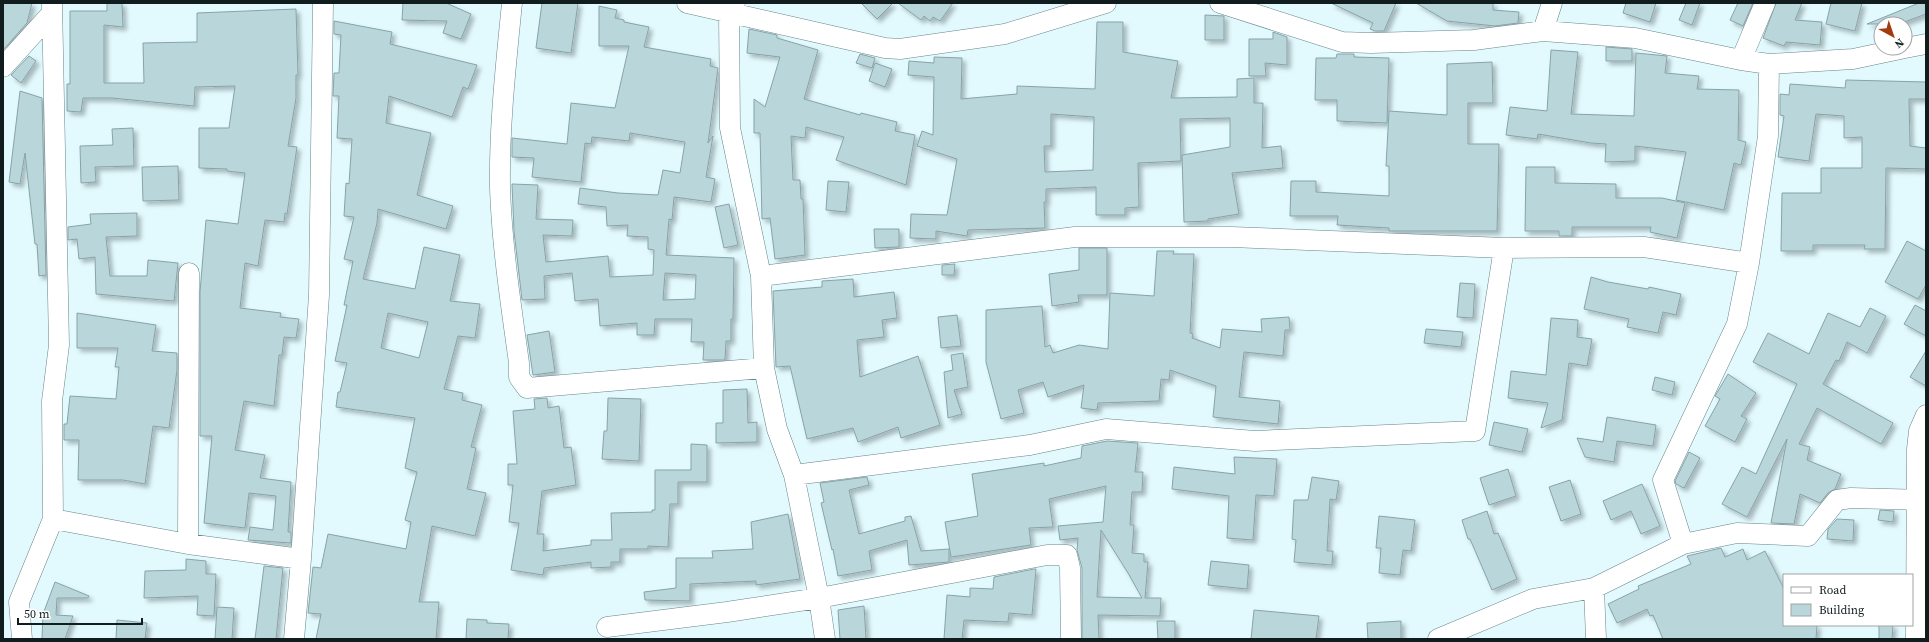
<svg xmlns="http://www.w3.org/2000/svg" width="1929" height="642" font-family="'Source Serif 4',serif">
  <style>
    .building { fill: #b9d6db; stroke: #87a3a8; fill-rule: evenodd; filter: url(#shadow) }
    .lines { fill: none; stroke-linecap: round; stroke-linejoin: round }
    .minor-casing { stroke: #698489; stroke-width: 21 }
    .minor { stroke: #fff; stroke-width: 20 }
  </style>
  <defs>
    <filter id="shadow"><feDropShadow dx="3.5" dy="3.5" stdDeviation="2" flood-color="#0004"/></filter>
  </defs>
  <rect width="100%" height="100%" fill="#e2fafe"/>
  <path class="building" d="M3,3H32L27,23L3,50Z
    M107,3H122L123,27L104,25V83H144L143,43L197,42V13L296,9L298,75H296V98L288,146L297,147L287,214L285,213L284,222L265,220L258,266L245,263L240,308L281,313L280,317L299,319L296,338L284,337L282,355H279L274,406L244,401L235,450L265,455L260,478L291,482L288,532H291V543L248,540L250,527L273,530L276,496L249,493L245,528L204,523L212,436H200V292L206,220L238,224L245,173L227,171V169L199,168V128H229L235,86L195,87L194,106L112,98H83L81,112L67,111V84H70V11H107Z
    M403,3H446L471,14L461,39L443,33L447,21L402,20Z
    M542,3H578L571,53L536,48Z
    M861,3H893L877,19Z
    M898,3H953L940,21L933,17L930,21L924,16L921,20Z
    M1331,3H1396L1384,31H1375L1370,29L1373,23Z
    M1416,3H1493V10L1519,12L1518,23L1495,26L1447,21Z
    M1626,3H1656L1650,22L1623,13Z
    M1686,3H1700L1692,25L1679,20Z
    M1738,3H1753L1743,26L1730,20Z
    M1776,3H1802L1795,20L1822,22L1820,45L1786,42L1784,46L1763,38Z
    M1831,3H1862L1855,31L1826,24Z
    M1919,3H1926V14L1899,24H1867Z
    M599,6L617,10L615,18L624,20V22L649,27L644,47L711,59L710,66L718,68L708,143L713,136L706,177L715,179L711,202L674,197L672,220L669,219L666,255L734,258L733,319H731V341H726L725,360H703L704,342H691L692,319H655L654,335H637V323L600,326L598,299L575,301L572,273L544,276L545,299L522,300L514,231L512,184L538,185L536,219L573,220L572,236L543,235L546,262L608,256L610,277L653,275L654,250L648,249V237L627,236L628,225L607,226L606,207L578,204L580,188L618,193L658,195L663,170L680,173L685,142L630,133L629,141L592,137L591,144L585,143L581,182L532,177L534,158L512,157V138L567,144L571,103L615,108L629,46H599ZM665,273L696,275L695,299L663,300Z
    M1205,15L1224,16V40H1205Z
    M334,21L392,32L390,44L477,65L468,89L463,87L452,117L389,96L386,123L431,133L417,195L453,206L446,229L378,209L377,223L363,279L415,289L424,247L460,255L450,301L480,304L475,338L458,336L444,389L463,393L462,400L482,405L471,447L476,448L467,489L486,493L475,536L432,526L419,602H439L436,639H316L321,614L308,613L313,567L321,568L328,534L406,549L411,522L405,520L417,472L405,468L415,418L336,407L338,392H340L347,363L335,361L347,305H344L353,261L344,259L354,217L344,216L346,183L349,184L352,139L337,138L339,96H333L334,73H339L341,35L334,34ZM388,313L428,322L419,358L381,348Z
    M1097,22H1123V52L1178,61L1171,98L1237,97V79L1254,78V103H1263L1262,148L1281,146L1283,168L1232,173L1239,214L1208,219V221L1184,222L1182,155L1230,147V118L1180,119L1181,161L1138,163L1139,207L1125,208V215H1096V187L1046,189V202H1044L1045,228L968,230L967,236L936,231V239L910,238L911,214L947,215L957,159L917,146L922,131L933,135L934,77L908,75L909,61L934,63V57L962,58L961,99L1017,94V86L1095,89ZM1051,114L1094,117L1093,170L1045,172L1044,146H1051Z
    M749,29L777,35V38L818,50L804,99L860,115L861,113L897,122L895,131L915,135L906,185L836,160L844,137L806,127L805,138L791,136L793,180H800L801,199H803L805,255L775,259L770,218L762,219L760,133H754V99L765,107L780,57L747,53Z
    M1273,32L1287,37V65L1265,63L1266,76H1249V39H1273Z
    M1606,47L1632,49V61H1606Z
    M1551,50L1578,52L1571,114L1634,116L1636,53L1667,56L1665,73L1699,76L1697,89L1739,90L1738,140L1746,142L1741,165L1734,163L1724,210L1676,200L1686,152L1635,146V161L1605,162L1606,144L1591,143L1538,134L1537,139L1506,135L1510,107L1547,111Z
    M860,54L875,58L872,68L856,63Z
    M1337,54H1354V57L1389,58L1387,123L1337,121V100H1315L1316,58H1336Z
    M29,56L36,61L21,83L11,75Z
    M1492,62L1493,103H1468V144H1499L1497,231H1389V228L1337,225L1338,216H1290L1291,181H1316V192L1389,196V166H1386L1389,111L1447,115V64Z
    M875,63L892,69L885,87L869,81Z
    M1846,80L1926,82V99H1909L1910,146L1926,148V169L1886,168L1885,249H1864L1865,245H1813V251H1781L1782,193H1821V168H1862V137L1844,138V116L1816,114L1809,161L1778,157L1784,116L1780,115V94L1789,95L1790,84L1845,88Z
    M20,91L42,98L46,275L39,276L37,244H35L25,153L20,184L9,182Z
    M133,128L134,166L95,167L96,182L81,183L80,146L113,145L112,129Z
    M178,166L179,200L143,201L142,167Z
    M1526,167H1555V183L1616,184V198H1662L1685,203L1677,238L1650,232L1651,227H1572V236H1559V231H1525Z
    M828,181L849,182L846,212L826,210Z
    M729,204L738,245L724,248L715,207Z
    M137,213V236L106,237L110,276H147L148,260L178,263L174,301L96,294L95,257L79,259L77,239L68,240V227L91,224L90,214Z
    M874,229H899V247L875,248Z
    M1907,241L1926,251V285L1918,299L1885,282Z
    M1079,248H1107V295H1078L1079,302L1052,306L1049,274L1079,270Z
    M1157,251H1174L1173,254H1194L1190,333L1193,334L1192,338L1220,348L1222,329L1262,332L1261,319L1289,317L1290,330H1285L1283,356L1244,352L1239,397L1280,401L1278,424L1213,417L1216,386L1170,370L1169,380L1161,379L1159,401L1098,403L1097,410L1081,408L1084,385L1048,397L1043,382L1018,390L1024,413L1001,419L986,362V310L1042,306L1045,347L1050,345L1053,353L1079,345L1108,349L1110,293L1154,296Z
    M955,264L954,275H942V265Z
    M1591,277L1608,282L1648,289L1649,287L1681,294L1676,315L1663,312L1658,333L1627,327L1629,319L1584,309Z
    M853,279L854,297L894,292L897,318L882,320L884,337L857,340L860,377L918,356L940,425L901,438L898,427L858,442L853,428L807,439L790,366L776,367L773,291L822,287V281Z
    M1460,283L1475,284L1473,318L1457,317Z
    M1915,305L1926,311V336L1904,324Z
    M1870,308L1886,316L1867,353L1847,342L1839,361L1836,360L1823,384L1893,423L1881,444L1817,408L1799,444L1810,447L1807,460L1841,474L1835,489L1828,493L1820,503L1800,494L1794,524L1771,523L1787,439L1747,517L1722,504L1742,467L1756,474L1797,384L1753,362L1768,333L1809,354L1828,313L1860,327Z
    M77,313L156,325L152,351L177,353V370L169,428L153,426L145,484L123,480H78L79,440H64V424H67L70,396L116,399L119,367H115L118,348H77Z
    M957,315L961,346L941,348L938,317Z
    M1551,318L1578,320L1577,337L1592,339L1587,366L1569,363L1562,420L1541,428L1548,403L1508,398L1511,371L1546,375Z
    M1426,329L1463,332L1461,347L1424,343Z
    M549,331L555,372L533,375L527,335Z
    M1926,351V386L1910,377Z
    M963,353L968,387L954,390L962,414L948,418L944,372L953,370L951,355Z
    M1728,374L1756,393L1741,416L1747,419L1735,442L1705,426L1720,399L1715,396Z
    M1655,377L1675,382L1672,395L1652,390Z
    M747,389L748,423L757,422V442L716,443V423H723V390Z
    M547,398L548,408L559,406L564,448L571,447L576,485L542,491L537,534H544L543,551L591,545V540H612L611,513L652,512V510H655V470H691V444L707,445V482H678V504H670L668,547L648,546V549H620V562H611V567L591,568V562L544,568L543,575L511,570L519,523L509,522L513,485H508V464H517L513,411L535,409L534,399Z
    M608,398L641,399L639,461L602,459L604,431H607Z
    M1607,417L1656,425L1653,446L1617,441L1614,462L1585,457L1577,438L1603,442Z
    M1494,422L1528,429L1522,452L1489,445Z
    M1107,441L1138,443L1135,472H1143L1142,492H1132L1130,525H1134L1132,553L1144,554V562H1148L1145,598H1161L1160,616L1098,615L1099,639H1082V568L1077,550L1078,538L1060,540L1058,526L1103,522L1106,486L1049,499L1053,527L1029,528L1031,545L951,557L945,522L978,516L972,474L1044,463V466L1081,458L1082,446ZM1101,530L1128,573L1142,598L1097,597Z
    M1689,452L1700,458L1684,488L1676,484L1675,481Z
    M1234,457L1277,459L1274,496L1256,495L1253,540L1227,538L1229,496L1172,489L1174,467L1235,474Z
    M1508,469L1516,496L1489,505L1480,478Z
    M867,477L869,485L849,490L859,534L905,521V517L911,516L921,551L949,549V562L909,565L907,540L869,551L872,570L838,576L833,549L832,550L821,503L824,502L820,483Z
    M1312,477L1339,481L1336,500L1330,499L1327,551H1333L1332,565L1294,562L1296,540L1292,539L1294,500H1308Z
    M1570,480L1581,514L1561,521L1549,487Z
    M1642,484L1660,526L1641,534L1631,511L1611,520L1603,501Z
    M1880,510L1894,511L1893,522L1878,520Z
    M1487,511L1494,534L1498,533L1517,579L1492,590L1470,539H1468L1462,520Z
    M788,514L800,579L756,585V581L690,584V601L645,600L644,592L676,588V558H713L712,551L753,549L751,522Z
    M1379,516L1415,520L1411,551L1403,550L1400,575L1379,573L1381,548H1376Z
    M1837,519L1854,520L1853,541L1827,539L1828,529Z
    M1721,548L1725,557L1743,549L1747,560L1765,551L1784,589V625H1817L1816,639H1663L1653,615L1650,616L1647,609L1617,623L1608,604L1639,589L1638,586L1691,564L1687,556Z
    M186,559L206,561V574H216L214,616L197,615L198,596L144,598L145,571L186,570Z
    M1211,561L1249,565L1247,589L1208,585Z
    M264,566L283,568L276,639H255Z
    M1034,569H1036L1032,615L1009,613L1008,622L964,620L962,639H944L947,595L970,597V588L993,589L994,577Z
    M55,582L89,596L88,598H57L56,615L73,616L65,639H42L43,614Z
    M864,606L866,639H840L838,610Z
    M217,607L234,608L232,639H215Z
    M1254,610L1319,616L1316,639H1251Z
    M467,619L487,620V623L509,624L508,639H466Z
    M117,620L147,623L145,639H116Z
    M1157,621H1175V639H1158Z
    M1401,621V639H1368L1367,623Z
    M1879,625H1893L1892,639H1879Z"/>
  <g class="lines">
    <g class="minor-casing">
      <path id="minor" d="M512,3C506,64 499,126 500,188C502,247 511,305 519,363V377L527,388L764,368
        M687,3L885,48L900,49L1005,34L1106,3
        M735,3L729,12L730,128L761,276L764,368L777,429L794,475L819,598L825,639
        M1220,3L1342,42L1371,43L1474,40L1543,31L1635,38L1741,60L1769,64L1853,59L1905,48
        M1543,31L1552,3
        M1905,48L1926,44
        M1741,60L1765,3
        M3,67L52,13
        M761,276L1075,237H1232L1504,248L1644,247L1749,263
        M794,475L1030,445L1106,429L1255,441L1475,431L1504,248
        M53,519L188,544L301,559
        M188,544L189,273
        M1683,544L1663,480L1737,324L1749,263L1768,136L1769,64
        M1594,588L1596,639
        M607,627L727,612L819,598L1047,555H1067L1070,568L1071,639
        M22,639L19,602L53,519L52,401L59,345L52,3
        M294,639L301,559L319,295L323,3
        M1438,639L1533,599L1594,588L1683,544L1737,533L1808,536L1837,500L1851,498L1926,500
        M1916,639L1917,449L1919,431L1926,415"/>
    </g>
    <use href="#minor" class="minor"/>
  </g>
  <rect width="1929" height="642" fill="none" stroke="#111c1e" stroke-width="8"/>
  <rect x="1783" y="574" width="130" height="52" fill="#ffffff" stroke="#a0a4a5"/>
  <rect x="1791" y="587" width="20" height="6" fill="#ffffff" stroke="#a0a4a5"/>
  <text x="1819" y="594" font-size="12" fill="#111c1e">Road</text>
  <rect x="1791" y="604" width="20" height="12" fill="#b9d6db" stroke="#a0a4a5"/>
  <text x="1819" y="614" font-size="12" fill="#111c1e">Building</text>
  <g transform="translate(1893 36) rotate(140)"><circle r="19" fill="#ffffff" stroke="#a0a4a5"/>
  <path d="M0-3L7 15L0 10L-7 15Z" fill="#a13c0e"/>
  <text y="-6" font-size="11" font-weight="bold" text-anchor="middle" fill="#111c1e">N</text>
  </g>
  <path d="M18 618v6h124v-6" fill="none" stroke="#111c1e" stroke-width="2"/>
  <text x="24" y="618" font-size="12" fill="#111c1e" stroke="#ffffff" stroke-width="3" paint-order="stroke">50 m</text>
</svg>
